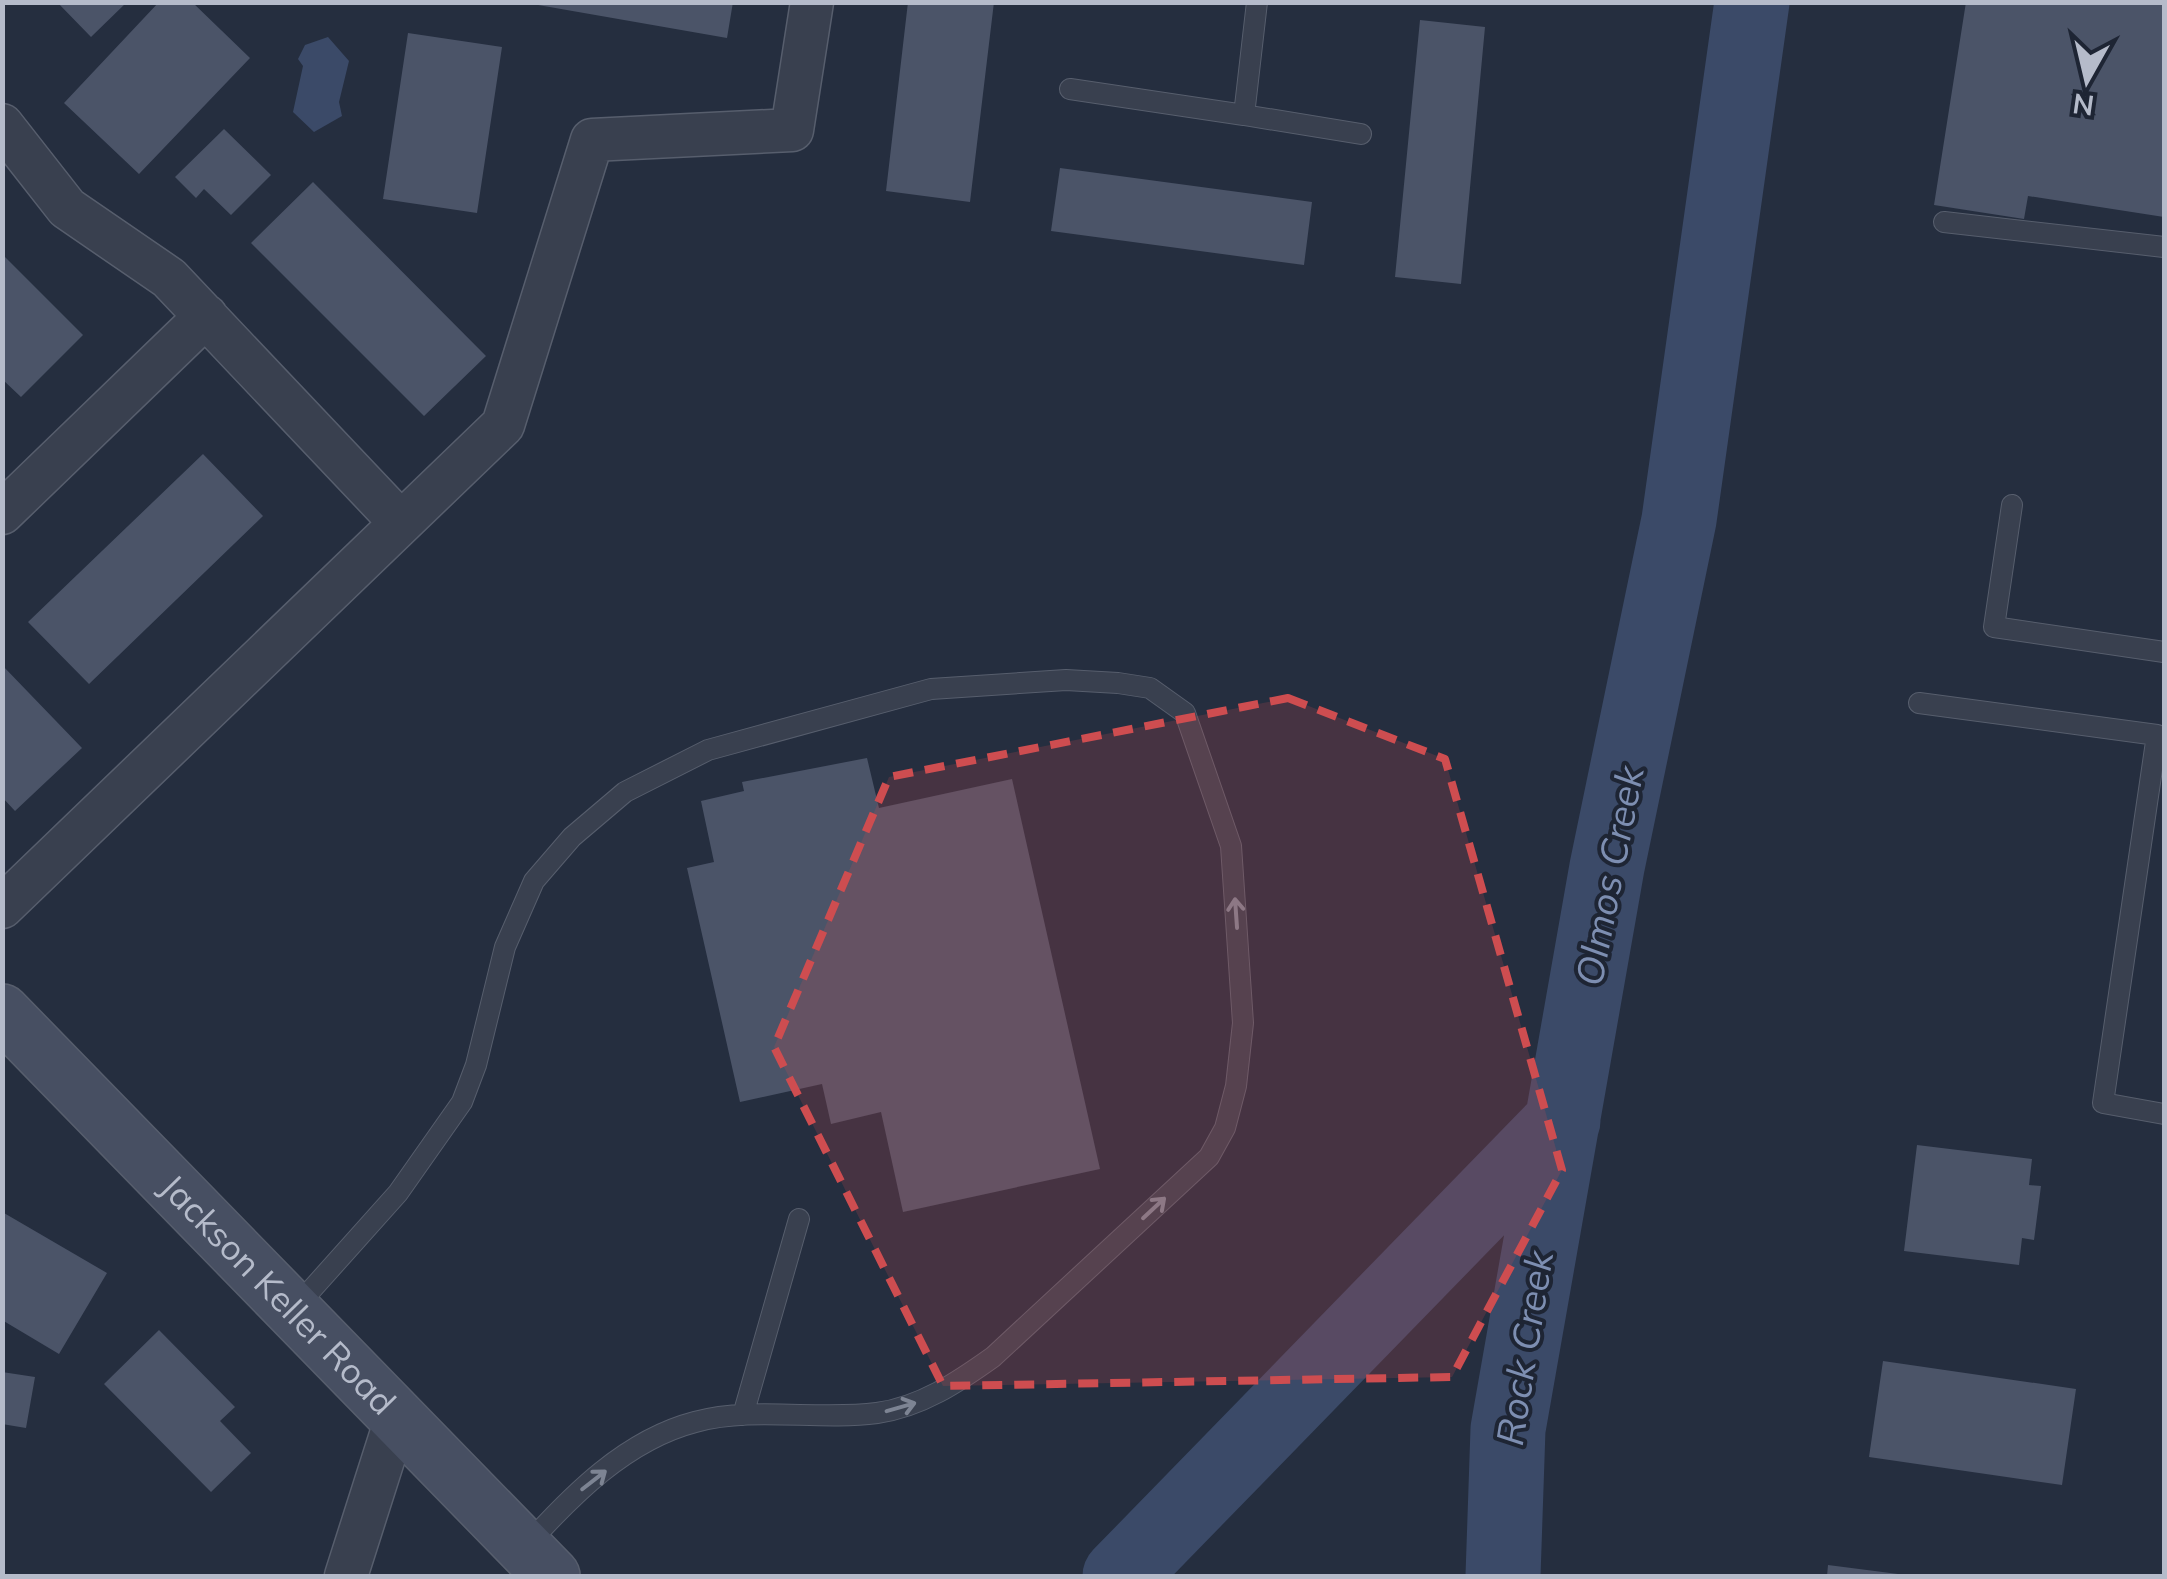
<svg xmlns="http://www.w3.org/2000/svg" width="2167" height="1579" font-family="Mulish,sans-serif">
  <style>
    .water { fill: #3b4a68 }
    .lines { fill: none; stroke-linecap: round; stroke-linejoin: round }
    .river { stroke: #3b4a68; stroke-width: 75 }
    .building { fill: #4b5468 }
    .lane-casing { stroke: #575e6d; stroke-width: 22 }
    .street-casing { stroke: #575e6d; stroke-width: 45 }
    .secondary-casing { stroke: #575e6d; stroke-width: 58 }
    .lane { stroke: #39404f; stroke-width: 20 }
    .street { stroke: #39404f; stroke-width: 42 }
    .secondary { stroke: #474f62; stroke-width: 55 }
    .oneway { stroke: #7d8493 }
    .marked { fill: #ce4d50; fill-opacity: 0.2; stroke: #ce4d50; stroke-width: 8; stroke-dasharray: 20 12; stroke-linejoin: round }
    .labels { text-anchor: middle; stroke-width: 8; stroke-linejoin: round; paint-order: stroke }
    .street-label { font-size: 35px; fill: #b5bbca; stroke: #1e2534 }
    .water-label { font-size: 38px; font-style: italic; fill: #7d8eb1; stroke: #1e2534 }
  </style>
  <rect width="100%" height="100%" fill="#252e3f"/>
  <path class="water" d="M328,37L349,61L339,102L342,116L314,132L293,112L303,66L298,59L305,45Z"/>
  <g class="lines">
    <path class="river" d="M1120,1576L1563,1121
      M1503,1576L1508,1429L1607,867L1679,520L1752,2"/>
  </g>
  <path class="building" d="M57,2H127L91,37Z
    M159,2H192L250,58L139,174L64,103Z
    M521,2H733L727,38Z
    M908,2H994L970,202L886,191Z
    M1966,2H2164V217L2028,196L2024,219L1934,205Z
    M1420,20L1485,27L1461,284L1395,277Z
    M408,33L502,47L477,213L383,199Z
    M224,129L271,175L231,215L204,189L196,198L175,177Z
    M1060,168L1312,202L1304,265L1051,231Z
    M313,182L486,356L424,416L251,243Z
    M2,254L83,335L21,397L2,379Z
    M203,454L263,516L89,684L28,622Z
    M2,665L82,748L15,811L2,797Z
    M867,758L879,808L1012,779L1100,1169L903,1212L881,1112L831,1124L822,1084L740,1102L687,868L714,862L701,801L744,791L742,782Z
    M1917,1145L2032,1159L2029,1185L2041,1186L2034,1240L2022,1238L2019,1265L1904,1251Z
    M4,1213L107,1273L59,1354L2,1320Z
    M159,1330L235,1407L220,1421L251,1453L211,1492L104,1384Z
    M1883,1361L2076,1389L2062,1485L1869,1457Z
    M2,1372L35,1377L26,1428L2,1424Z
    M1828,1565L1898,1574V1576H1827Z"/>
  <g class="lines">
    <g class="lane-casing">
      <path id="lane" d="M1257,2L1244,115L1361,134
        M1070,89L1244,115
        M1944,222L2164,247
        M2012,505L1994,627L2164,652
        M1919,703L2157,735L2103,1103L2164,1114
        M296,1307L398,1193L462,1102L476,1065L505,947L534,881L572,837L625,792L708,750L931,689L1066,680L1118,683L1150,688L1185,713L1231,846L1243,1023L1236,1086L1225,1128L1209,1157L993,1357C958,1382 921,1407 877,1413C817,1421 755,1406 695,1422C626,1440 572,1495 526,1546
        M743,1415L799,1219"/>
    </g>
    <g class="street-casing">
      <path id="street" d="M2,125L67,208L169,278L401,523
        M2,513L206,316
        M2,907L503,425L592,140L792,130L812,2
        M346,1576L397,1416"/>
    </g>
    <g class="secondary-casing">
      <g id="secondary">
        <path id="s1" d="M2,1012L552,1576"/>
      </g>
    </g>
    <use href="#lane" class="lane"/>
    <use href="#street" class="street"/>
    <use href="#secondary" class="secondary"/>
  </g>
  <defs><path id="oneway-shaft" d="M-6 0H5M1.5-3L5.5 0L1.5 3" fill="none" stroke-width="1.6" stroke-linecap="round" stroke-linejoin="round" transform="scale(2.5)"/></defs>
  <g class="oneway">
    <use href="#oneway-shaft" transform="translate(1236 913) rotate(-94)"/>
    <use href="#oneway-shaft" transform="translate(1154 1208) rotate(-43)"/>
    <use href="#oneway-shaft" transform="translate(901 1407) rotate(-16)"/>
    <use href="#oneway-shaft" transform="translate(594 1480) rotate(-38)"/>
  </g>
  <path class="marked" d="M1288,698L1445,759L1562,1170L1452,1377L943,1386L774,1047L889,777Z"/>
  <g class="labels">
    <g class="street-label">
      <text dy="12" stroke="none"><textPath href="#s1" startOffset="395">Jackson Keller Road</textPath></text>
    </g>
    <g class="water-label">
      <text transform="translate(1610 876) rotate(-79)" y="13">Olmos Creek</text>
      <text transform="translate(1525 1348) rotate(-81)" y="13">Rock Creek</text>
    </g>
  </g>
  <rect width="2167" height="1579" fill="none" stroke="#b5bbca" stroke-width="10"/>
  <g transform="translate(2087 80) rotate(188)" stroke="#1e2534" stroke-width="8" paint-order="stroke">
  <path d="M0-8L18 38L0 25L-18 38Z" fill="#b5bbca"/>
  <text y="-15" font-size="28" font-weight="bold" text-anchor="middle" fill="#b5bbca">N</text>
  </g>
</svg>
